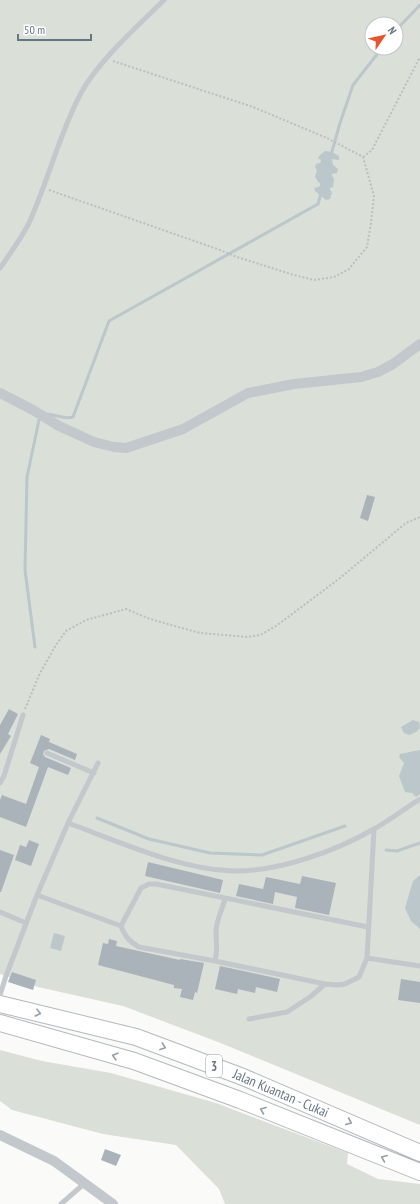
<svg xmlns="http://www.w3.org/2000/svg" width="420" height="1204" font-family="'PT Sans Narrow',sans-serif">
  <style>
    .green { fill: #dadfd7; fill-rule: evenodd }
    .water { fill: #bbc7cb }
    .lines { fill: none; stroke-linecap: round; stroke-linejoin: round }
    .stream { stroke: #bbc7cb; stroke-width: 3 }
    .building { fill: #aab3b9 }
    .trunk-casing { stroke: #b4b9bd; stroke-width: 18 }
    .path { stroke: #bbbfc2; stroke-width: 2; stroke-dasharray: 2 2; stroke-linecap: butt }
    .service { stroke: #c3c8cc; stroke-width: 5 }
    .minor { stroke: #c3c8cc; stroke-width: 10 }
    .trunk { stroke: #fff; stroke-width: 16 }
    .oneway { stroke: #939fa8 }
    .labels { text-anchor: middle; stroke-width: 4; stroke-linejoin: round; paint-order: stroke }
    .shield { fill: #fff; stroke: #939fa8; stroke-width: 1 }
    .shield-label { font-size: 13px; font-weight: bold; fill: #657683 }
    .street-label { font-size: 14px; fill: #657683; stroke: #fff }
  </style>
  <rect width="100%" height="100%" fill="#fafaf8"/>
  <path class="green" d="M0,0H420V1125L218,1042L123,1006L38,987L0,974ZM372,24H396V48H372Z
    M0,1050L42,1061L111,1073L216,1103L348,1153L347,1164L378,1179L420,1184V1204H225L219,1189L176,1145L103,1134L12,1110L0,1101Z"/>
  <path class="water" d="M325,151L332,152L339,156V160L332,159L333,165L338,169L337,173L332,174V176L334,179L333,187L330,188V190L332,192L330,199L326,200L315,191L314,187L316,188L320,186V183L318,182L315,176L317,171L315,167L316,164L320,163L321,160L318,158L320,155Z
    M413,720L419,722L420,728L416,732L409,735L404,733L401,727Z
    M420,750V794L416,797L412,793L405,792L399,776L404,763L399,757L400,754Z
    M420,875V929L411,921L405,908L413,881Z
    M54,933L65,936L61,951L50,948Z"/>
  <g class="lines">
    <path class="stream" d="M396,30L420,5
      M331,155L340,123L353,85L382,48
      M45,414C56,414 63,420 73,417L109,321L318,204L321,193
      M35,647L25,570L27,477L39,420L41,418
      M97,818L149,839L210,853L262,855L345,826
      M386,850L397,851L420,843"/>
  </g>
  <path class="building" d="M367,495L375,497L368,521L360,518Z
    M9,709L18,714L8,734L11,736L0,754V725Z
    M41,735L50,739L49,742L77,754L75,760L49,749L44,751L43,754L45,757L71,768L68,775L48,767L26,827L0,817V800L2,795L26,804L39,767L30,763Z
    M29,840L39,844L31,866L15,860L20,845L26,847Z
    M0,850L14,855L1,892H0Z
    M148,862L223,880L220,893L145,876Z
    M302,876L336,883L329,915L295,908L297,897L275,892L273,904L236,896L239,884L263,889L266,877L300,884Z
    M109,939L117,941L116,946L180,960V959L204,963L197,993L195,992L193,1000L180,997L182,989L174,988V985L98,965L103,943L108,944Z
    M220,966L280,979L277,992L256,987L255,993L238,989L237,994L215,989Z
    M12,972L36,980L33,990L8,982Z
    M401,979L420,982V1003L398,1000Z
    M105,1149L121,1155L116,1166L101,1160Z"/>
  <g class="lines">
    <g class="trunk-casing">
      <path id="trunk" d="M0,1004L136,1037L243,1077L420,1153
        M0,1023L134,1061L240,1100L420,1172"/>
    </g>
    <path class="path" d="M363,157L372,150L420,57
      M49,190L220,250L237,257L294,275L314,280L334,277L349,269L367,247L371,223L374,196L363,157L327,138L253,107L113,61
      M25,709L40,673L56,645L66,631L86,620L126,609L150,619L200,633L248,637L260,635L276,626L340,578L406,523L420,517"/>
    <path class="service" d="M0,268C10,254 20,240 28,225C48,182 59,134 81,93C99,60 137,27 164,0
      M47,753L94,773
      M0,783L4,776L23,715
      M68,823C120,842 178,869 233,871C278,872 336,851 374,829C390,820 404,809 420,799
      M37,895L121,926C125,937 130,942 139,947L215,961L325,984L337,985L345,984L359,977L367,958L374,829
      M0,912L26,923
      M121,926L141,888L149,884H156L368,927
      M367,958L420,966
      M215,961C218,950 216,943 216,932C216,921 222,910 225,899
      M0,995L6,976L37,895L68,823L98,763
      M249,1019L287,1012L310,997L325,984
      M61,1204L85,1183"/>
    <path class="minor" d="M0,393L33,410L59,426L94,442L114,447L126,448L183,429L248,393L294,384L361,377L378,372L393,364L420,344
      M0,1135L54,1161L113,1204"/>
    <use href="#trunk" class="trunk"/>
  </g>
  <defs><path id="oneway-chevron" d="M-2-3.5L2.5 0L-2 3.5" fill="none" stroke-width="1.6" stroke-linecap="round" stroke-linejoin="round"/></defs>
  <g class="oneway">
    <use href="#oneway-chevron" transform="translate(38 1013) rotate(14)"/>
    <use href="#oneway-chevron" transform="translate(163 1047) rotate(20)"/>
    <use href="#oneway-chevron" transform="translate(115 1056) rotate(-164)"/>
    <use href="#oneway-chevron" transform="translate(263 1110) rotate(-158)"/>
    <use href="#oneway-chevron" transform="translate(349 1122) rotate(23)"/>
    <use href="#oneway-chevron" transform="translate(384 1158) rotate(-158)"/>
  </g>
  <g class="labels">
    <rect class="shield" x="206" y="1055" width="16" height="22" rx="3"/>
    <g class="shield-label">
      <text x="214" y="1071">3</text>
    </g>
    <g class="street-label">
      <text transform="translate(281 1093) rotate(23)" y="5">Jalan Kuantan - Cukai</text>
    </g>
  </g>
  <g transform="translate(384 36) rotate(56)"><circle r="19" fill="#ffffff" stroke="#c1c8cd"/>
  <path d="M0-3L7 15L0 10L-7 15Z" fill="#e4572e"/>
  <text y="-6" font-size="11" font-weight="bold" text-anchor="middle" fill="#657683">N</text>
  </g>
  <path d="M18 34v6h73v-6" fill="none" stroke="#657683" stroke-width="2"/>
  <text x="24" y="34" font-size="12" fill="#657683" stroke="#ffffff" stroke-width="3" paint-order="stroke">50 m</text>
</svg>
